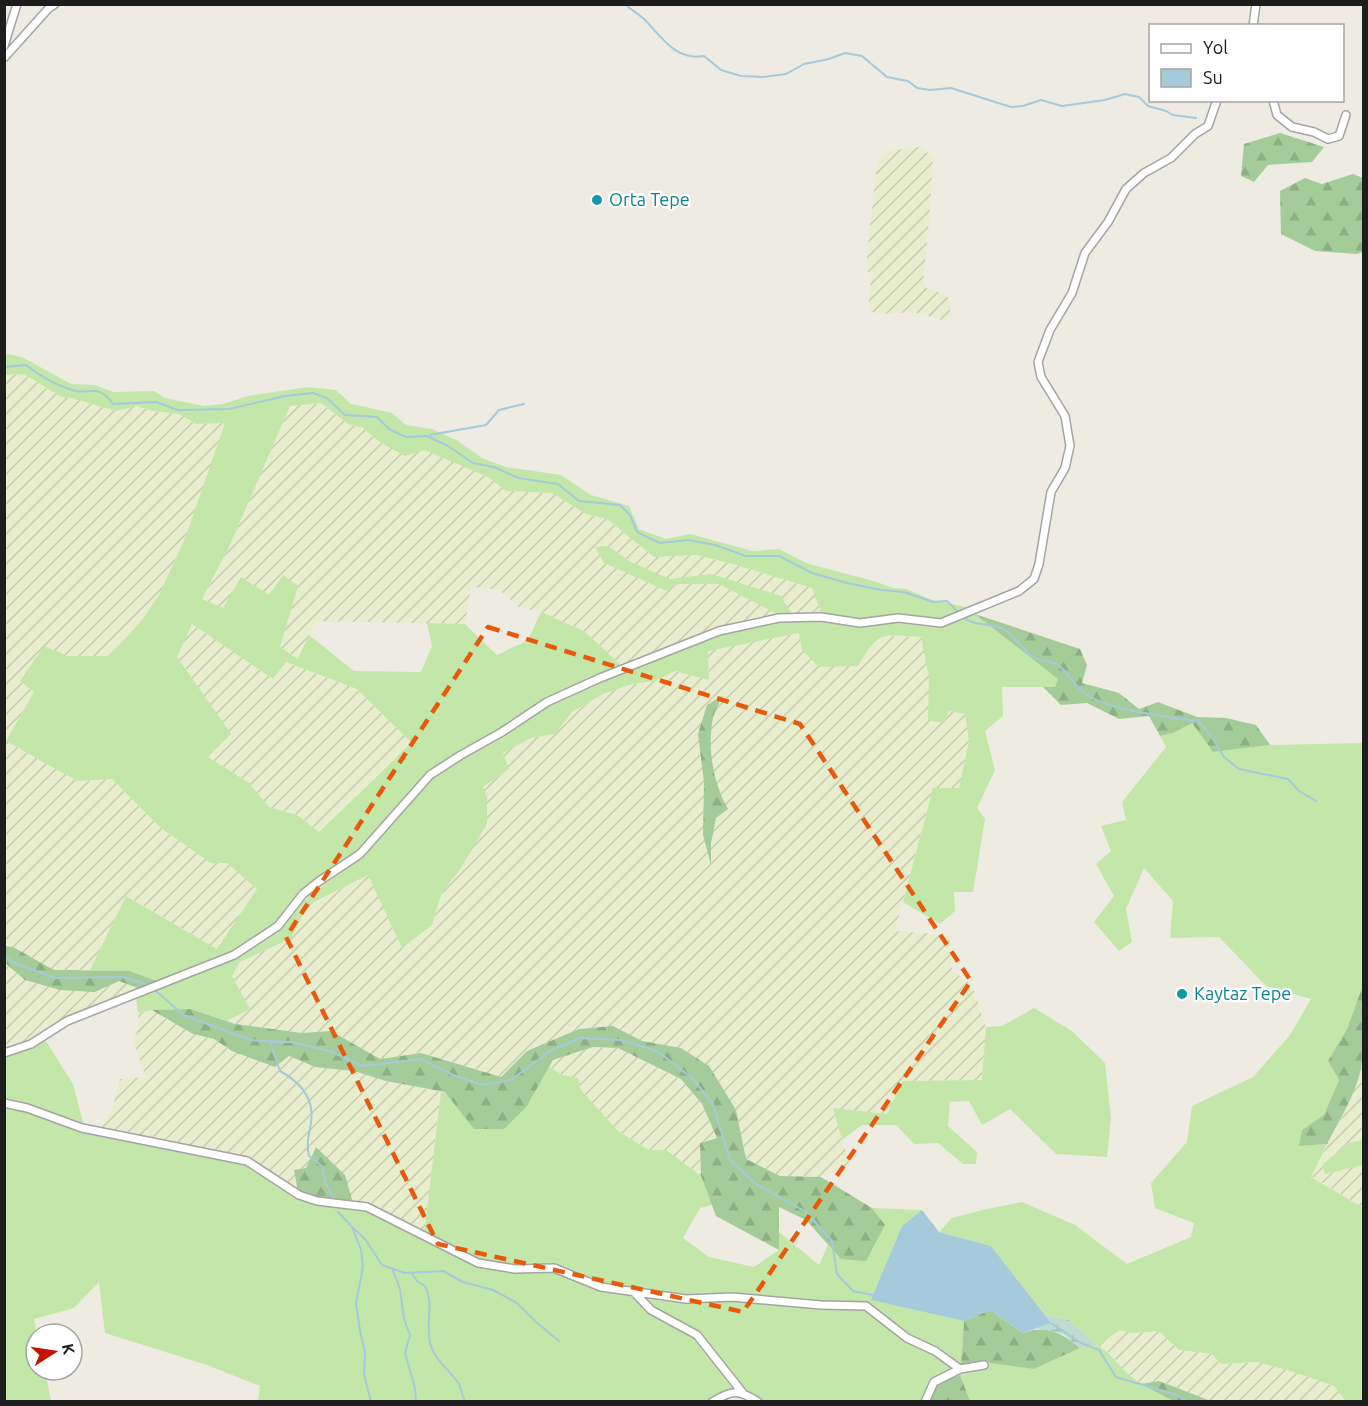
<svg xmlns="http://www.w3.org/2000/svg" width="1368" height="1406" font-family="Ubuntu,sans-serif">
  <style>
    .farmland { fill: url(#farmland-furrows) }
    .grass { fill: #c3e7a9; fill-rule: evenodd }
    .forest { fill: url(#forest-firs) }
    .wetland { fill: url(#wetland-marsh) }
    .water { fill: #a4cadb }
    .lines { fill: none; stroke-linecap: round; stroke-linejoin: round }
    .stream { stroke: #a4cadb; stroke-width: 2 }
    .minor-casing { stroke: #a4a4a4; stroke-width: 10 }
    .minor { stroke: #fff; stroke-width: 7 }
    .marked { fill: none; stroke: #e8590c; stroke-width: 4.5; stroke-dasharray: 12 8; stroke-linejoin: round }
    .culture-dot { fill: #0f9aa8; stroke: #fff; stroke-width: 2 }
    .labels { text-anchor: middle; stroke-width: 4.5; stroke-linejoin: round; paint-order: stroke }
    .culture-label { font-size: 18px; fill: #0d838f; stroke: #fff; text-anchor: start }
  </style>
  <defs>
    <pattern id="farmland-furrows" width="10" height="10" patternUnits="userSpaceOnUse" patternTransform="scale(1.5)"><rect width="10" height="10" fill="#e8edce"/><path d="M-1 1l2-2M0 10L10 0M9 11l2-2" fill="none" stroke="#c7cbb0"/></pattern>
    <pattern id="forest-firs" width="22" height="20" patternUnits="userSpaceOnUse" patternTransform="scale(1.5)"><rect width="22" height="20" fill="#a4cc98"/><path d="M5 1l3.5 6h-7zM16 11l3.5 6h-7z" fill="#8daf83"/></pattern>
    <pattern id="wetland-marsh" width="20" height="14" patternUnits="userSpaceOnUse" patternTransform="scale(1.5)"><rect width="20" height="14" fill="#c0dcd1"/><path d="M1 5h8M5 5V1M11 12h8M15 12V8" fill="none" stroke="#a5bcb3"/></pattern>
  </defs>
  <rect width="100%" height="100%" fill="#eeebe3"/>
  <path class="farmland" d="M919,147L933,157L930,209L923,282L926,288L945,294L950,300V315L946,321L914,312L877,314L871,311L869,301L871,278L868,271L867,256L877,165L882,156L888,151Z
    M24,374L61,397L71,398L116,411L137,406L153,411L179,414L196,424L226,423L186,536L160,593L143,619L109,656H68L20,681L34,692L6,741L77,781L112,779L161,828L227,863L257,889L217,949L127,896L90,970H54L13,947L5,946L4,375Z
    M321,403L348,424L363,428L381,443L424,450L488,477L506,491L552,493L586,514L607,519L654,557L696,555L733,564L812,588L822,615L719,628L622,666L584,631L541,612L518,607L500,590L471,587L465,624L316,621L298,660L280,647L298,586L283,575L269,595L223,609L202,599L230,545L290,406Z
    M191,623L273,679L285,662L357,689L412,743L320,832L297,815L269,807L249,783L208,757L196,685L177,657Z
    M800,633L803,650L858,666L872,642L888,636L922,637L929,677V720L949,711L965,714L969,741L959,788H933L895,931L949,935L952,970L972,985L986,1027L982,1080L902,1081L887,1114L833,1109L850,1165L821,1177L780,1176L746,1159L736,1110L681,1048L642,1041L613,1026L527,1051L501,1077L421,1053L380,1059L331,1031L302,1033L235,1024L227,1021L250,1009L232,976L240,962L291,938L308,905L369,875L402,948L432,925L442,892L459,871L483,787L509,769L503,753L531,738L555,734L572,712L603,694L632,684L655,681L675,671L709,680L708,651Z
    M4,963L25,980L95,992L119,981L140,989L30,1041L5,1050Z
    M152,1010L193,1034L214,1039L232,1051L289,1055L315,1067L354,1071L386,1081L441,1092L424,1235L353,1203L316,1147L306,1168L298,1192L249,1158L100,1130L113,1106L120,1079L146,1077L133,1041L139,1027L138,1013Z
    M1363,1038V1140L1348,1143L1322,1165L1325,1174L1363,1165V1208L1311,1176L1349,1104L1360,1071Z
    M593,1047L617,1048L681,1079L702,1104L717,1138L700,1143L701,1176L666,1150H649L618,1131L580,1090L578,1078L563,1075L549,1067L553,1060Z
    M1120,1330L1133,1333L1159,1331L1179,1350L1212,1354L1221,1364L1257,1362L1294,1372L1334,1386L1346,1401H1211L1160,1381L1141,1384L1124,1370L1110,1353L1097,1345Z"/>
  <path class="grass" d="M7,354L22,357L71,384L94,385L114,392L154,391L165,398L204,406L223,404L248,396L308,387L336,390L351,404L392,413L406,425L432,429L458,441L482,458L506,467L561,475L591,495L629,506L639,529L666,539L690,534L753,551L779,549L806,563L877,582L893,588L907,589L932,600L971,608L940,620H860L822,615L812,588L733,564L696,555L654,557L607,519L586,514L552,493L506,491L488,477L424,450L405,456L381,443L363,428L348,424L321,403L290,406L230,545L202,599L223,608L241,577L269,595L283,575L298,586L280,647L298,659L309,635L354,671L421,672L432,646L427,623L465,624L497,655L528,640L541,612L584,631L622,666L545,699L500,730L457,753L428,773L387,817L359,851L316,881L277,924L232,953L159,982L130,971L90,970L126,896L217,949L257,889L227,863H211L161,828L112,779L77,781L6,741L34,692L20,681L44,646L68,656H109L143,619L160,593L186,536L225,423L196,424L179,414L153,411L137,406L116,411L71,398L61,397L24,374L5,375V355ZM192,624L273,679L286,662L357,689L412,743L319,832L297,815L269,807L249,783L208,757L231,734L177,657Z
    M608,546L631,562L670,579L711,574L781,596L792,615H779L719,584H679L667,591L604,563L595,547Z
    M975,614L1059,679L1055,687H1002L1003,716L985,731L995,770L977,808L985,819L973,892H954L955,911L940,924L903,902L933,788H959L969,741L965,714L949,711L944,723L928,720L929,677L921,637C880,635 880,629 858,666L819,667L802,650L799,633L708,651L709,680L675,671L655,681L632,684L603,694L572,712L555,734L531,738L503,753L509,769L483,787L487,797V824L459,871L442,892L432,925L402,948L368,875L308,905L291,938L240,962L232,976L250,1009L227,1021L191,1009L152,1010L138,1013L136,997L235,959L280,929L308,897L362,856L431,779L549,706L601,681L714,638L739,630L782,622L821,621L858,626L896,623L939,628Z
    M1192,723L1213,752L1270,745L1363,743V985L1347,1029L1328,1061L1339,1080L1324,1116L1303,1130L1299,1146L1327,1144L1311,1177L1363,1208V1401H1346L1334,1386L1294,1372L1257,1362L1221,1364L1212,1354L1179,1350L1159,1331L1133,1333L1120,1330L1098,1345C1110,1353 1115,1361 1125,1371C1139,1384 1157,1392 1173,1401H970L960,1375L986,1369L990,1362L1034,1369L1080,1348L1097,1345L1069,1320L1044,1314L991,1246L939,1232L952,1218L982,1210L1022,1202L1075,1225L1127,1264L1191,1237L1194,1223L1155,1208L1151,1183L1187,1142L1192,1106L1253,1077L1290,1035L1311,999L1266,986L1219,937L1170,938L1173,901L1144,868L1126,909L1132,942L1119,951L1094,922L1114,896L1096,864L1111,851L1101,826L1126,820L1122,802L1166,747L1160,736L1173,733Z
    M1034,1008L1072,1031L1105,1063L1111,1118L1107,1157L1056,1154L1010,1109L982,1125L969,1101L950,1102L948,1126L977,1152L976,1164H963L938,1143L914,1144L896,1125H862L842,1140L833,1108L887,1114L902,1081L982,1080L986,1027L1002,1026Z
    M44,1038L73,1084L84,1126L5,1101L4,1055Z
    M549,1067L563,1075L578,1078L581,1090L618,1131L649,1150H666L701,1176L712,1205L700,1208L683,1238L709,1257L754,1267L779,1250V1232L819,1265L828,1245L841,1259L885,1225L872,1208L922,1210L902,1226L872,1300L964,1321L961,1367L908,1335L866,1304L686,1297L602,1284L554,1266H514L479,1261L424,1235L441,1092L527,1106Z
    M5,1107L26,1112L80,1131L130,1142L182,1150L246,1164L298,1199L317,1205L366,1210L476,1267L515,1273L554,1272L600,1291L629,1294L649,1312L695,1338L738,1390L725,1391L706,1402L258,1401L260,1386L207,1365L105,1333L99,1282L74,1308L34,1319L37,1334L36,1370H45L51,1401L5,1402Z
    M1363,1140V1165L1325,1174L1322,1165L1348,1143Z
    M647,1299L692,1304L734,1300L809,1309L867,1310L956,1369L933,1380L922,1401H764L744,1390L700,1332L654,1307Z"/>
  <path class="forest" d="M1280,133L1324,147L1312,162L1268,165L1254,182L1241,176L1244,144Z
    M1353,174L1363,178V252L1357,254L1315,251L1281,234L1280,191L1305,178L1322,184Z
    M975,614L1080,649L1087,665L1082,683L1119,693L1139,709L1158,702L1197,717L1226,718L1256,725L1270,745L1213,752L1192,723L1173,733L1160,736L1149,716L1119,719L1087,703L1061,705L1043,687H1055L1058,679Z
    M722,696C719,703 715,711 713,718C707,748 713,783 728,809L716,818L711,843V865L703,835L704,783L698,734L707,705Z
    M5,946L13,947L54,970L130,971L159,982L140,989L119,981L95,992L60,990L25,980L5,963Z
    M1363,985C1364,1013 1367,1045 1360,1073C1353,1099 1339,1121 1327,1144L1299,1146L1302,1130L1324,1115L1339,1080L1328,1061L1347,1029Z
    M191,1009L235,1024L302,1033L331,1031L380,1059L421,1053L501,1077L527,1051L579,1029L613,1026L642,1041L681,1048L709,1066L736,1110L746,1159L780,1176L821,1177L872,1208L885,1225L866,1261L841,1259L806,1220L779,1207V1250L716,1216L701,1176L700,1143L717,1138L702,1104L681,1079L618,1048L593,1047L553,1060L527,1106L504,1129H474L445,1092L386,1081L354,1071L315,1067L289,1056L275,1067L232,1051L214,1039L193,1034L152,1010Z
    M316,1147L345,1175L353,1203L319,1198L298,1192L294,1170L306,1168Z
    M990,1310L1023,1333C1047,1324 1062,1333 1080,1348L1034,1369L984,1362L961,1367L964,1321Z
    M960,1375L970,1401L927,1402L936,1384Z
    M1159,1381L1211,1401H1173L1141,1384Z"/>
  <path class="wetland" d="M1044,1314L1069,1320L1097,1345L1080,1348L1063,1334L1036,1328L1051,1323Z"/>
  <path class="water" d="M922,1210L939,1232L991,1246L1051,1323L1023,1333L990,1310L964,1321L871,1300L902,1226Z"/>
  <g class="lines">
    <path class="stream" d="M625,4C632,11 641,15 647,22C663,39 677,61 704,56L721,70L741,76L763,77L786,74L804,64L829,59L845,53L862,56L887,77L908,81L917,88L930,90L951,88L1011,107L1023,106L1041,100L1062,106L1105,100L1125,94L1139,97L1148,106L1166,111L1173,115L1196,118
      M4,367L26,365C40,376 55,385 72,390C90,396 98,382 113,404L156,402L178,410L229,409L285,396L313,393L327,398L345,415L377,417L389,429L406,437L427,436L448,446L473,463L494,467L518,478L558,484L579,501L620,505L630,515L637,532L660,543L688,540L715,545L746,556H779L812,573L847,583L881,590L904,592L933,602L947,601L959,613
      M430,435L486,425L499,410L524,404
      M963,617C976,628 993,621 1006,631C1016,638 1022,649 1032,656C1040,662 1050,660 1058,665C1068,672 1073,684 1083,692C1104,710 1169,717 1198,721L1211,736L1224,757L1239,769L1288,779L1299,791L1316,801
      M4,957L19,965L56,978L122,977L149,985
      M154,989L183,1015L251,1040L291,1042L330,1051L362,1066L421,1059L453,1075L483,1085L511,1080L550,1051L580,1038L621,1040L657,1051L692,1078L713,1104L730,1160L756,1184L806,1212L832,1241L837,1274L853,1291L873,1295
      M270,1041L280,1071C300,1082 315,1098 311,1123C309,1135 306,1144 309,1156L322,1166L325,1182L335,1201
      M338,1212L352,1227L361,1250L363,1267L356,1303L360,1331L365,1352L364,1374L371,1402
      M352,1227L365,1239L382,1265L405,1273L443,1271L463,1282L493,1290L517,1303L535,1321L559,1341
      M392,1268L400,1289L404,1319L410,1335L405,1353L415,1388L416,1402
      M412,1274L418,1282L425,1286C435,1305 424,1326 431,1346C436,1362 451,1371 459,1384C462,1390 462,1396 465,1402
      M1051,1323L1081,1343L1099,1350L1116,1377L1177,1395L1188,1402"/>
    <g class="minor-casing">
      <path id="minor" d="M1253,26L1256,4
        M4,46L17,4
        M4,58L48,9L55,4
        M1273,100L1277,115L1292,127L1314,132L1328,139L1339,136L1346,115
        M4,1053L31,1044L67,1021L234,955L278,926L303,894L318,882L360,854L430,775L461,755L502,732L547,702L600,678L719,631L779,618L821,617L860,623L898,618L941,623L1019,591L1034,579L1039,564L1051,492L1065,468L1070,446L1065,416L1041,377L1038,362L1050,330L1072,293L1085,253L1108,222L1126,189L1144,173L1171,158L1195,134L1208,126L1217,100
        M4,1103L27,1108L82,1128L247,1161L299,1195L317,1201L367,1207L478,1263L515,1269L554,1268L601,1287L686,1299L732,1297L821,1305L866,1306L907,1338L935,1351L960,1369
        M634,1292L651,1310L697,1335L742,1392
        M712,1402C732,1390 738,1389 758,1402
        M925,1402L934,1382L960,1369L984,1365"/>
    </g>
    <use href="#minor" class="minor"/>
  </g>
  <path class="marked" d="M488,627L800,724L971,981L743,1312L438,1244L286,937Z"/>
  <g class="culture-dot">
    <circle cx="597" cy="200" r="6"/>
    <circle cx="1182" cy="994" r="6"/>
  </g>
  <g class="labels">
    <g class="culture-label">
      <text x="609" y="206">Orta Tepe</text>
      <text x="1194" y="1000">Kaytaz Tepe</text>
    </g>
  </g>
  <rect width="1368" height="1406" fill="none" stroke="#1d1d1d" stroke-width="12"/>
  <rect x="1149" y="24" width="195" height="78" fill="#ffffff" stroke="#a5a5a5" stroke-width="1.5"/>
  <rect x="1161" y="44" width="30" height="9" fill="#ffffff" stroke="#a5a5a5" stroke-width="1.5"/>
  <text x="1203" y="54" font-size="18" fill="#1d1d1d">Yol</text>
  <rect x="1161" y="69" width="30" height="18" fill="#a4cadb" stroke="#a5a5a5" stroke-width="1.5"/>
  <text x="1203" y="84" font-size="18" fill="#1d1d1d">Su</text>
  <g transform="translate(54 1352) rotate(78)"><circle r="28" fill="#ffffff" stroke="#a5a5a5" stroke-width="1.5"/>
  <path d="M0-4.5L10 22L0 15L-10 22Z" fill="#c51204"/>
  <text y="-9" font-size="16" font-weight="bold" text-anchor="middle" fill="#1d1d1d">K</text>
  </g>
</svg>
